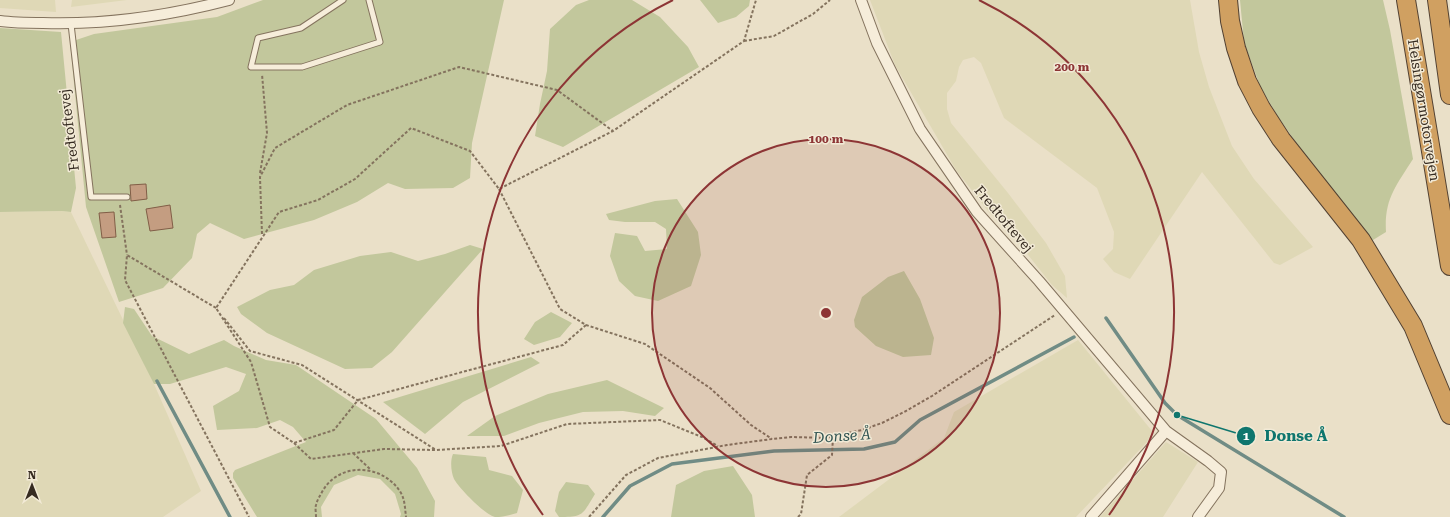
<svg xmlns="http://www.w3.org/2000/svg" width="1450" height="517" font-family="'Roboto Serif',serif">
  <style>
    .farmland { fill: #dfd8b6 }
    .green { fill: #c2c79c }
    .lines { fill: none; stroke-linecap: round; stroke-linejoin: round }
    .stream { stroke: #708c85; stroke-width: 3.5 }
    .building { fill: #c49d81; stroke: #815e47 }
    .lane-casing { stroke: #84735e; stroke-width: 7 }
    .street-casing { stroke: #84735e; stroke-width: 12 }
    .highway-casing { stroke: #524132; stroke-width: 20 }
    .path { stroke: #84735e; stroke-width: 2; stroke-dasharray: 3 2; stroke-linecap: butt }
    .lane { stroke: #f6edda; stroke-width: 5 }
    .street { stroke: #f6edda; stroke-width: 10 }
    .highway { stroke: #d0a061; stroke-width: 18 }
    .ring { fill: none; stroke: #8d3535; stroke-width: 2 }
    .labels { text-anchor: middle; stroke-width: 3; stroke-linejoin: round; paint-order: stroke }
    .street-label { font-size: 14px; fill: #362b21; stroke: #f2ead6 }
    .water-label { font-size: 15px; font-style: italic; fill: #315452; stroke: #f2ead6 }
    .centre { fill: #8d3535; stroke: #f2ead6; stroke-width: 2 }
    .ring-label { font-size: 12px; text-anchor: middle; font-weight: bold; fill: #8d3535; stroke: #f2ead6; stroke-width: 3; stroke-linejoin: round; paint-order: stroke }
    .leader { fill: none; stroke: #0f766e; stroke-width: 1.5 }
    .callout-dot { fill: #0f766e; stroke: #f2ead6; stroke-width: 1.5 }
    .mark-label { font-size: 12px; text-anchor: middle; font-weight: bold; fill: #fff }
    .callout-label { font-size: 15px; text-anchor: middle; font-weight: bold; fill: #0f766e; stroke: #f2ead6; stroke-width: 3; stroke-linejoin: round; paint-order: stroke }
  </style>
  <rect width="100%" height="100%" fill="#eae0c8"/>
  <path class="farmland" d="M0,0H55L56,12L0,8Z
    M72,0H127L71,7Z
    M870,0H1190L1199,52L1209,87L1232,146L1254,179L1313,247L1280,265L1274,263L1202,172L1130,279L1114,272L1103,259L1113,249L1114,232L1097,188L1004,118L981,63L974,57L963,60L959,67L956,81L947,93V109L951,123L1008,193L1046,243L1065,276L1067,298L1052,285L1013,236L988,211L956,170L895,65Z
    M62,211L71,212L154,384L201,491L163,517H0V212Z
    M1078,340L1152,431L1147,442L1076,517H839L944,438L954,412Z
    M1166,442L1198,462L1163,517H1100Z"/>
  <path class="green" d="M263,0H504L472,143L470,178L453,188L405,189L388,183L357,202L314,220L244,239L210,223L197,234L192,258L163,288L119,302L86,207L70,42L94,34L217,17Z
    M589,0H632L660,17L688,47L699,67L563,147L535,136L540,104L547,71L550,29L576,5Z
    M700,0H750L749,6L736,17L718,23Z
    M1240,0H1383L1390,30L1413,159C1396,186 1384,199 1386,232L1373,240L1366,235L1324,183L1277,115L1260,86L1244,42Z
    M0,28L61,32L76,188L71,212L62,211L0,212Z
    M677,199L698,232L701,255L691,286L658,301L635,296L619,281L610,256L615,233L637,236L645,251L667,249L666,229L655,222H625L609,220L606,214L655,201Z
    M470,245L483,249L392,352L372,368L345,369L267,333L241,314L237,307L270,290L294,285L314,270L360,256L391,252L418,261L445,254Z
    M904,271L920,299L934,338L931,355L903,357L876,346L855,327L854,320L862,297L888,277Z
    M125,307L134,309L152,336L189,354L224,340L234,346L266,360L296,365L376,419L417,468L435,501L434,517H400L401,514L395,494L380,479L358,475L334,485L321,507L322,517H257L233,478V473L235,470L306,442L293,427L280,420L257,428L217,430L213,406L239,391L246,374L226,367L170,384H154L123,323Z
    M551,312L572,323L560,337L534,345L524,339L535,322Z
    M531,357L540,363L463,402L425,434L383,402Z
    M607,380L664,408L655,416L623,411L583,412L539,423L504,436H467L495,416L548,394Z
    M453,454L486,457L489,470L512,476L523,490L517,513C510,515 503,517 495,517C485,515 459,488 454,479C451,472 450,461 453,454Z
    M733,466L752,495L755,517H671L676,485L704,471Z
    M566,482L588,485L595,494C582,515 584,517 559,517L555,511L559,492Z"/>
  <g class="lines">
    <path class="stream" d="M1106,318L1165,403L1177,415L1344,517
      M157,381L230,517
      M603,517L630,486L672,464L774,451L864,449L895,442L920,420L1074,337"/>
  </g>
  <path class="building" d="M146,184L147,199L131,201L130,185Z
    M170,205L173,228L150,231L146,209Z
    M114,212L116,237L102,238L99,213Z"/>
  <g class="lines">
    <g class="lane-casing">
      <path id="lane" d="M343,0L301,28L258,38L251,67H302L380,42L369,0
        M71,24L91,197H127"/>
    </g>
    <g class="street-casing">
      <path id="street" d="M861,0L877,43L920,129L977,212L1039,281L1166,431L1208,461L1221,472L1219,488L1198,517
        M0,21C14,23 28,23 43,23C106,25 168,16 229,0
        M1091,517L1166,431"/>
    </g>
    <g class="highway-casing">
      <path id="highway" d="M1228,0L1230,21L1236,48L1247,81L1261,108L1281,139L1361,240L1413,326L1450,415
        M1406,0L1450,266
        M1437,0L1450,95"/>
    </g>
    <path class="path" d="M744,41L774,36L813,14L830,0
      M260,173L267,133L262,74
      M499,189L560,309L586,325L645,344L710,388L751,425L772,439
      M120,205L127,255
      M262,234L260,177L275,148L347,105L459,67L557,90L613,131
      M216,308L127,255L125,280L249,517
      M224,318L250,351L302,365L436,450
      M586,325L563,345L358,400L334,430L294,443L270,427L251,362L216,308L279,212L318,200L355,179L411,128L470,151L499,189L613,131L744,41L756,0
      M294,443L311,459L384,449L436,450L501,446L567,424L660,420L702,437L718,446
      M353,453L371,470
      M316,517C316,513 315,508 316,505C317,501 319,497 321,494C337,461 383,463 401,493C405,500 405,509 406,517
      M589,517L626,475L658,458L727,445L772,439L791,437L826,438L862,430L882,423L906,411L932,396L1055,315
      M798,517L801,514L807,475L832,455L833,437"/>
    <use href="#lane" class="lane"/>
    <use href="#street" class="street"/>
    <use href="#highway" class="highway"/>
  </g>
  <circle cx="826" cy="313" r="174" fill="#8d3535" fill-opacity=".12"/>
  <g class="ring">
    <circle cx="826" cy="313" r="174"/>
    <path d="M543 515A348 348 0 0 1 673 0M979 0A348 348 0 0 1 1109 515"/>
  </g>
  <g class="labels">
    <g class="street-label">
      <text transform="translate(1424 110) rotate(81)" y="5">Helsingørmotorvejen</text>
      <text transform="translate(69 130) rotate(-97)" y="5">Fredtoftevej</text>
      <text transform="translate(1004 219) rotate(50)" y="5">Fredtoftevej</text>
    </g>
    <g class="water-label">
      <text transform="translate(842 436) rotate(-4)" y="5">Donse Å</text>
    </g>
  </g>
  <circle cx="826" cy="313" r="6" class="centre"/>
  <g class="ring-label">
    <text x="1072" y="71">200 m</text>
    <text x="826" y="143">100 m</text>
  </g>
  <path class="leader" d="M1177 415L1246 436"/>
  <g class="callout-dot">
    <circle cx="1177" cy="415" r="4"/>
    <circle cx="1246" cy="436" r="10"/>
  </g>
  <g class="mark-label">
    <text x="1246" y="440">1</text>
  </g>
  <g class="callout-label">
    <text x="1296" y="441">Donse Å</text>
  </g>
  <g transform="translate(32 485)" stroke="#f2ead6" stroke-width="3" paint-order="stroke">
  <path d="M0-3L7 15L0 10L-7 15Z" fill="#362b21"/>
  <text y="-6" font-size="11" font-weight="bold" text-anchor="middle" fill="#362b21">N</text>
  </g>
</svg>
